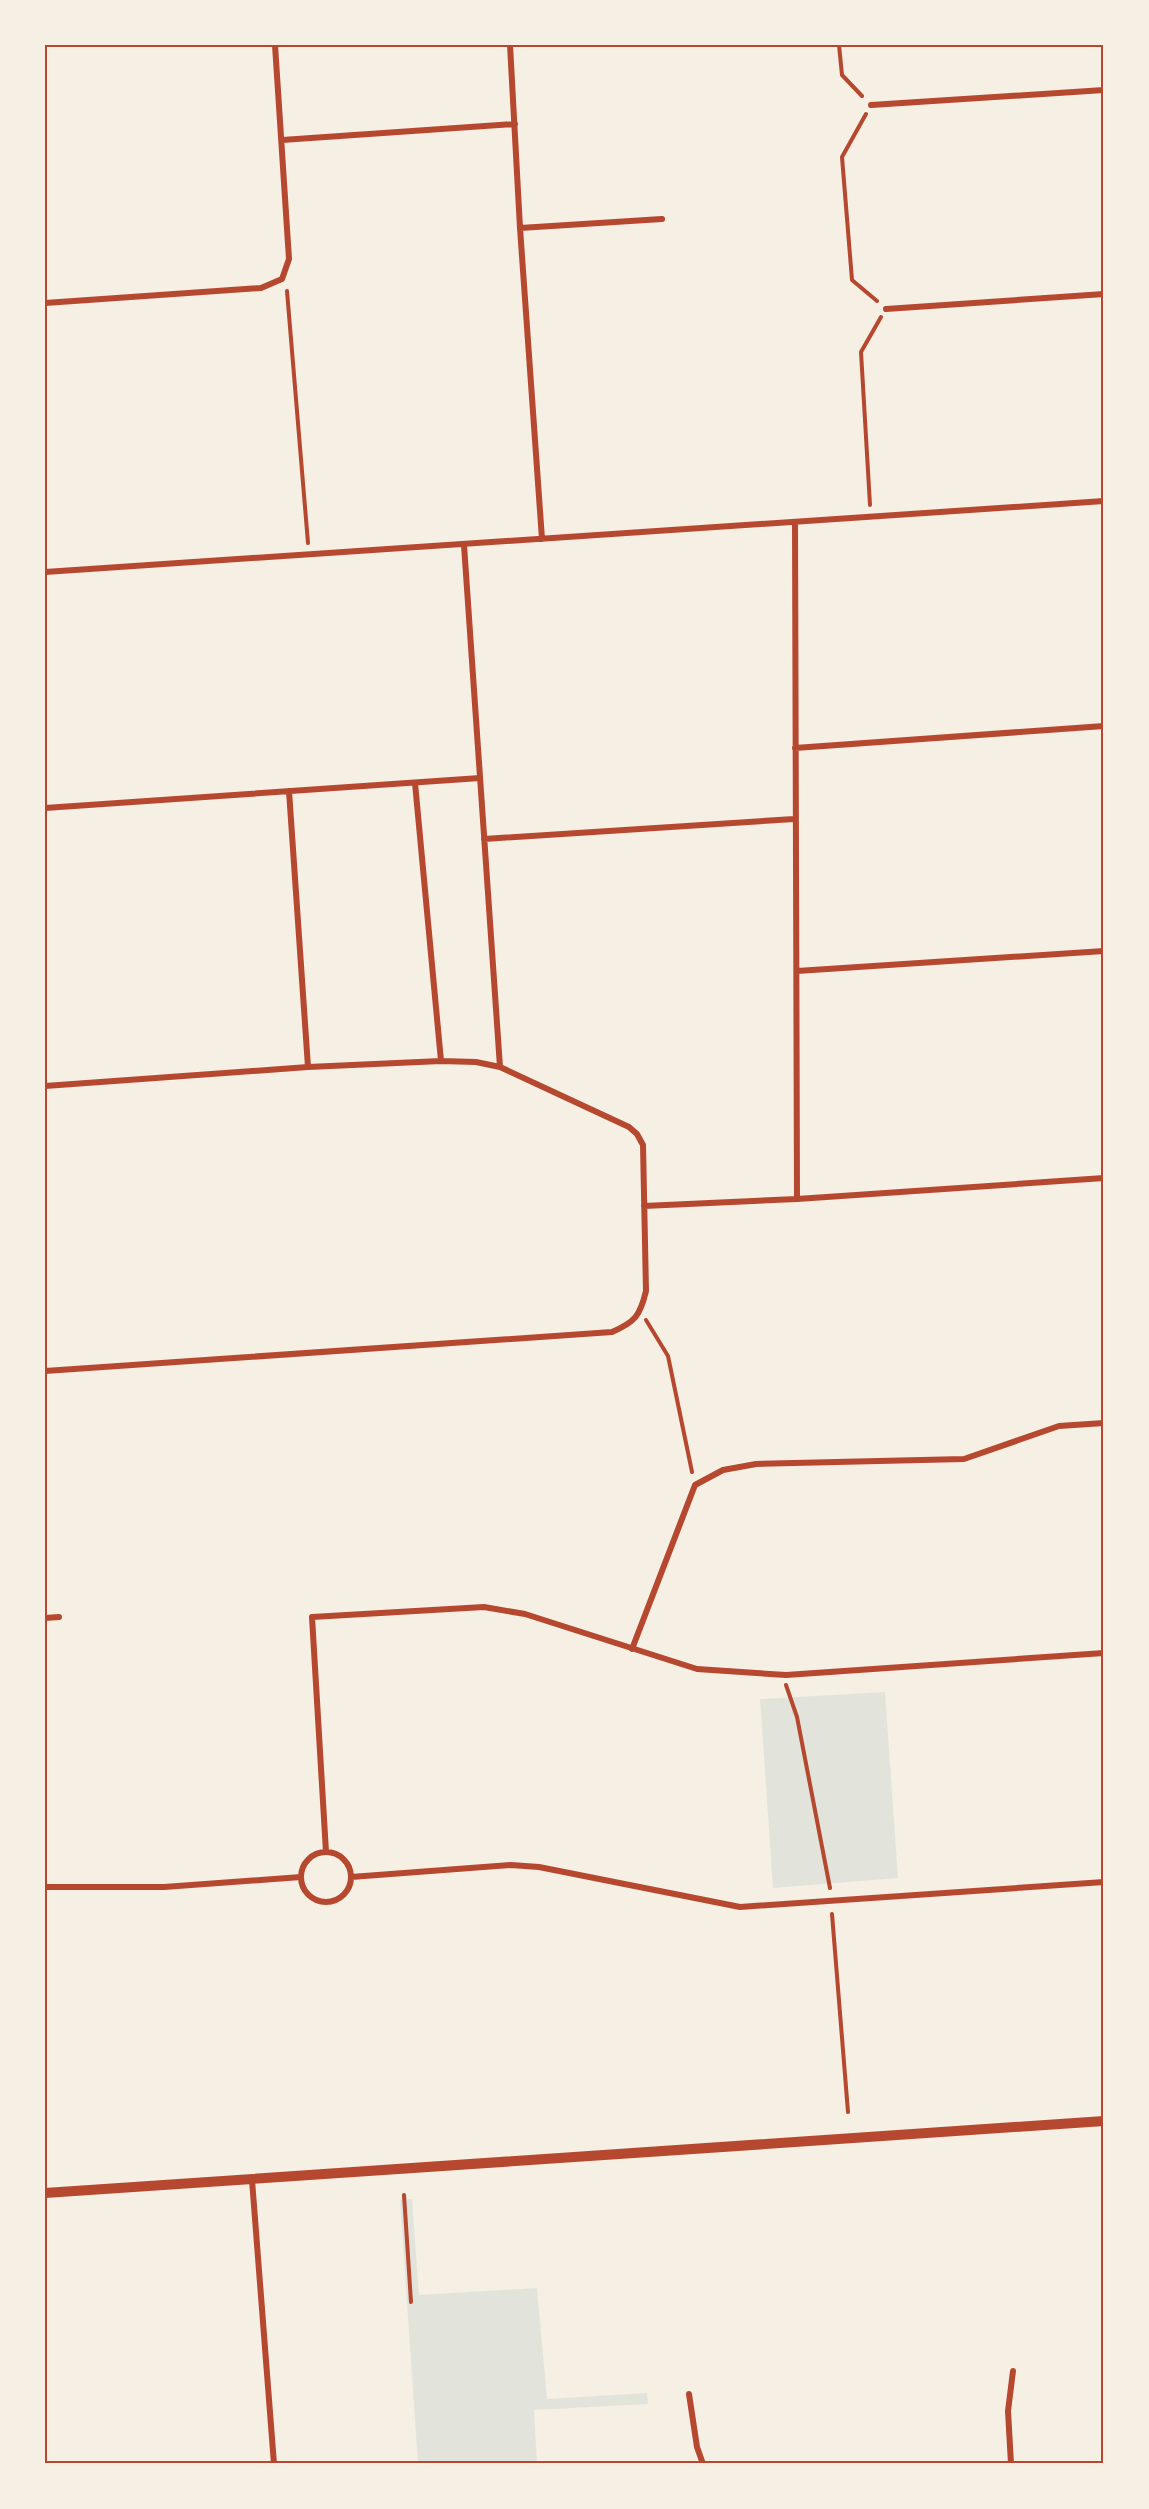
<svg xmlns="http://www.w3.org/2000/svg" width="1149" height="2509" font-family="'Space Grotesk',sans-serif">
  <style>
    .green { fill: #e2e4dc }
    .lines { fill: none; stroke-linecap: round; stroke-linejoin: round }
    .path { stroke: #b5482f; stroke-width: 4 }
    .minor { stroke: #b5482f; stroke-width: 6 }
    .tertiary { stroke: #b5482f; stroke-width: 10 }
    .neatline { fill: none; stroke: #b5482f; stroke-width: 2 }
  </style>
  <rect width="100%" height="100%" fill="#f6efe4"/>
  <path class="green" d="M885,1692L898,1878L773,1888L760,1699Z
    M412,2199L419,2295L537,2288L547,2399L647,2393L648,2404L534,2410L537,2464H418L400,2200Z"/>
  <g class="lines">
    <path class="path" d="M839,45L842,75L862,96
      M866,114L842,157L852,280L877,301
      M287,291L308,543
      M870,505L861,352L881,317
      M646,1320L668,1356L692,1472
      M786,1685L797,1717L830,1888
      M832,1914L848,2112
      M404,2195L411,2302"/>
    <path class="minor" d="M510,45L520,228L542,539
      M871,105L1104,90
      M282,140L515,124
      M520,228L662,219
      M45,303L261,288L282,279L289,259L275,45
      M886,309L1104,294
      M795,522L797,1199
      M464,545L500,1067
      M45,572L1104,501
      M795,748L1104,726
      M415,783L441,1061
      M289,791L308,1067
      M45,808L480,778
      M484,839L794,819
      M797,971L1104,951
      M45,1086L308,1067L441,1061L476,1062L500,1067L629,1127L637,1134L643,1145L646,1291C640,1316 635,1322 612,1332L45,1371
      M644,1206L797,1199L1104,1178
      M45,1618L59,1617
      M632,1649L695,1485L723,1470L756,1464L964,1459L1059,1426L1104,1423
      M326,1852L312,1617L484,1607L525,1614L697,1669L786,1675L1104,1653
      M301 1877a25 25 0 1 1 50 0a25 25 0 1 1-50 0Z
      M351,1877L511,1865L539,1867L740,1907L1104,1882
      M45,1887H164L301,1877
      M252,2180L274,2464
      M689,2394L697,2447L703,2464
      M1011,2464L1008,2411L1013,2371"/>
    <path class="tertiary" d="M45,2193L1104,2121"/>
  </g>
  <rect width="1149" height="2509" fill="none" stroke="#f6efe4" stroke-width="93"/>
  <rect x="46" y="46" width="1056" height="2416" class="neatline"/>
</svg>
